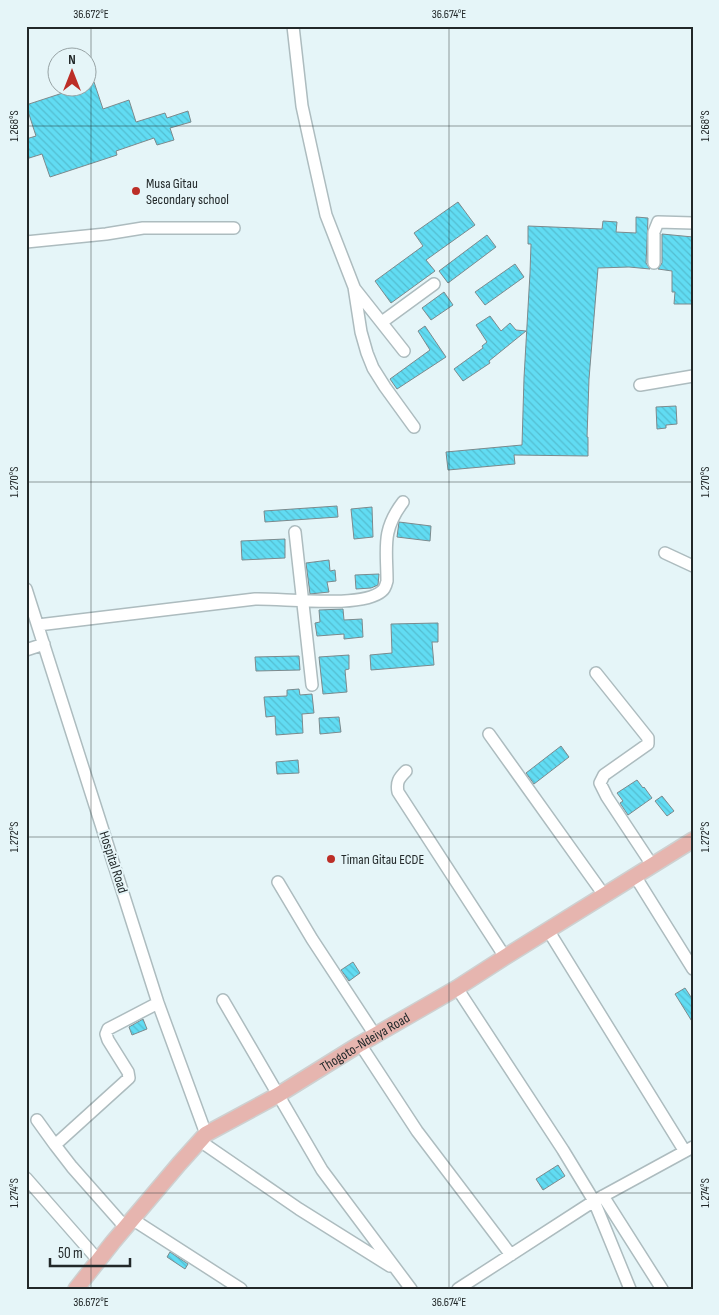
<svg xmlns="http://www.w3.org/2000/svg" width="719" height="1315" font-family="'Sofia Sans Condensed',sans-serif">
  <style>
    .building { fill: url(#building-back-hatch); stroke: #7c8a8d }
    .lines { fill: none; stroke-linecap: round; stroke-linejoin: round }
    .minor-casing { stroke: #adbcbf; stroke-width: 14 }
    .major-casing { stroke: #ced0d0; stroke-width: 18 }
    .minor { stroke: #fff; stroke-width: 11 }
    .major { stroke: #e6b5af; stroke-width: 15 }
    .ticks { fill: none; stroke: #222829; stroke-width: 1; stroke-opacity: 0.45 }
    .poi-dot { fill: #bc2e27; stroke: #e5f5f8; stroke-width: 2 }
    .labels { text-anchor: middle; stroke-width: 4; stroke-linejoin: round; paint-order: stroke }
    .poi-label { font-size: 14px; fill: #222829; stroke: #e5f5f8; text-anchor: start }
    .street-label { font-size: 14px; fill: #222829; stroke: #e5f5f8 }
    .neatline { fill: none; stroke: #222829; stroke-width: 2 }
    .ticks-label { font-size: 12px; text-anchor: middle; fill: #222829 }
  </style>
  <defs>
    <pattern id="building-back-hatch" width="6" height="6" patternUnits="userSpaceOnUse" patternTransform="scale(1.25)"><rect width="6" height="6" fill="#61dcf3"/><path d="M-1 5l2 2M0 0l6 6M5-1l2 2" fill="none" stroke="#54bdd0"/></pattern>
  </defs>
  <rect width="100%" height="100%" fill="#e5f5f8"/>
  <path class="building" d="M94,82L103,109L129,100L136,122L165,113L167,118L188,111L191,122L170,128L174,140L157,145L154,138L116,151L117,155L50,177L42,154L26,159V139L36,136L26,105L78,88H88V84Z
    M458,202L475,225L426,260L435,271L391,303L375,281L423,246L414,233Z
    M636,217L648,218L646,263L650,269L629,267L598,268L589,379L587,437H588V456L514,455L515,464L448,470L446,452L522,445L524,378L530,273L531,244H528V226L602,229L603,221L617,222L616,232L636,233Z
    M662,234L693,237V304H674L675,292H672V271L658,269L662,263Z
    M487,235L496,247L448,283L439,271Z
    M515,264L524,277L485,305L475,292Z
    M444,292L453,305L431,320L422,308Z
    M490,316L501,331L510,323L516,330L526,331L489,361L490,363L463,381L454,369L483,348L482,346L487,342L476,325Z
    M425,326L446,357L397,389L390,379L430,350L418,331Z
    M676,406L677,424L666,425V428L657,429L656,407Z
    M337,506L338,517L265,522L264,511Z
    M372,507L373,537L354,539L351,509Z
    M399,522L431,526L430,541L397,537Z
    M285,539V558L242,560L241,541Z
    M329,560L330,571L335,570L336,581L327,582L329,592L310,594L306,563Z
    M379,574L378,585L371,588L356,589L355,575Z
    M343,609L344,620L362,619L363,637L344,639V634L317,636L315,623L320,622L319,610Z
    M438,623V642H432L434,665L371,670L370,655L392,653L391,624Z
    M349,655V669L345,670L347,692L323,694L319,657Z
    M299,656L300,670L256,671L255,657Z
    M299,689L300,695L312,694L314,713L302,714L303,733L276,735L275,716L266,717L264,697L287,696V690Z
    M339,717L341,732L320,734L319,718Z
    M561,746L569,757L534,784L526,773Z
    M298,760L299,773L277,774L276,762Z
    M637,780L643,788L644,787L652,798L628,815L620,803L623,801L617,793Z
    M662,796L674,811L667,816L655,801Z
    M353,962L360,973L349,981L341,970Z
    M685,988L693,1000V1023L675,994Z
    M143,1019L147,1029L132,1035L129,1027Z
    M558,1165L565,1176L543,1190L536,1179Z
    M170,1252L188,1264L185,1269L167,1257Z"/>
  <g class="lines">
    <g class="minor-casing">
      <path id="minor" d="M293,26L302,106L314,161L326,215L354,287L361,332L367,353L373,368L385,387L414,427
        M26,242L106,234L143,228H234
        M654,263V232L658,222L693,223
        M355,289L404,351
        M382,322L434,284
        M640,385L693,376
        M295,532L312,685
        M665,553L693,566
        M26,589L158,1003L206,1134
        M38,625L255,599C283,598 362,609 382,591C385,589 386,585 387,581C387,548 381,531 403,502
        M26,650L44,644
        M596,673L648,738V744L604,775L600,783L607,797L652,865
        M489,734L604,895
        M406,771C399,778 396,782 398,792L505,957
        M635,876L693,969
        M278,882L312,939L375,1035
        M548,930L684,1150
        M457,988L563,1150L594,1201L630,1289
        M223,1000L322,1170L411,1289
        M360,1044L417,1131L511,1255
        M37,1120L55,1145
        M200,1141L299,1209L390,1266
        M26,1178L98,1260
        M603,1196L662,1289
        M132,1219L241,1289
        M125,1227L72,1167L55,1145L129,1078L128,1072L108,1040L106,1034L108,1029L158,1003
        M458,1289L594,1201L693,1147"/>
    </g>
    <g class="major-casing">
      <g id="major">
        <path id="s1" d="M76,1289L113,1242L179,1164L206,1134L278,1095L360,1044L457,988L505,957L693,840"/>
      </g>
    </g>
    <use href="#minor" class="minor"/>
    <use href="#major" class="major"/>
  </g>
  <path class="ticks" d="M91,26V1289M449,26V1289M26,126H693M26,482H693M26,837H693M26,1193H693"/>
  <g class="poi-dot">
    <circle cx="136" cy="191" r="5"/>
    <circle cx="331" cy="859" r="5"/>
  </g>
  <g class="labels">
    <g class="poi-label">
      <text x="146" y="188">Musa Gitau<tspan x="146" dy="16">Secondary school</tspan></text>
      <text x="341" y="864">Timan Gitau ECDE</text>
    </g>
    <g class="street-label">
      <text transform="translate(114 862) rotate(72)" y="5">Hospital Road</text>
      <text dy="5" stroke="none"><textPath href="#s1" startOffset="386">Thogoto-Ndeiya Road</textPath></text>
    </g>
  </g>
  <rect width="719" height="1315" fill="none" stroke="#e5f5f8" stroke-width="55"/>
  <g transform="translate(72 72)"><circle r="24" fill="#e5f5f8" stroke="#97a3a5"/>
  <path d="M0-4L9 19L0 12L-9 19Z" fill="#bc2e27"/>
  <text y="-8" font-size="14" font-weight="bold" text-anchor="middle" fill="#222829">N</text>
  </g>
  <path d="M50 1258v8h80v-8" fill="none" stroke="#222829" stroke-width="2.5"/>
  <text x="58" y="1258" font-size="15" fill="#222829" stroke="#e5f5f8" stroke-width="4" paint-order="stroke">50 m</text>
  <rect x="28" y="28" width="664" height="1260" class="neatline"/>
  <g class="ticks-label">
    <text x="91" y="18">36.672°E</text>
    <text x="449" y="18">36.674°E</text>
    <text transform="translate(14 126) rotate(-90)" y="4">1.268°S</text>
    <text transform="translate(705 126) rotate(-90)" y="4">1.268°S</text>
    <text transform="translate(14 482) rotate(-90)" y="4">1.270°S</text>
    <text transform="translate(705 482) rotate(-90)" y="4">1.270°S</text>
    <text transform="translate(14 837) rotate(-90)" y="4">1.272°S</text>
    <text transform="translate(705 837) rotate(-90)" y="4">1.272°S</text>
    <text transform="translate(14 1193) rotate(-90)" y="4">1.274°S</text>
    <text transform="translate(705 1193) rotate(-90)" y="4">1.274°S</text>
    <text x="91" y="1306">36.672°E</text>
    <text x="449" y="1306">36.674°E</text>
  </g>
</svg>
